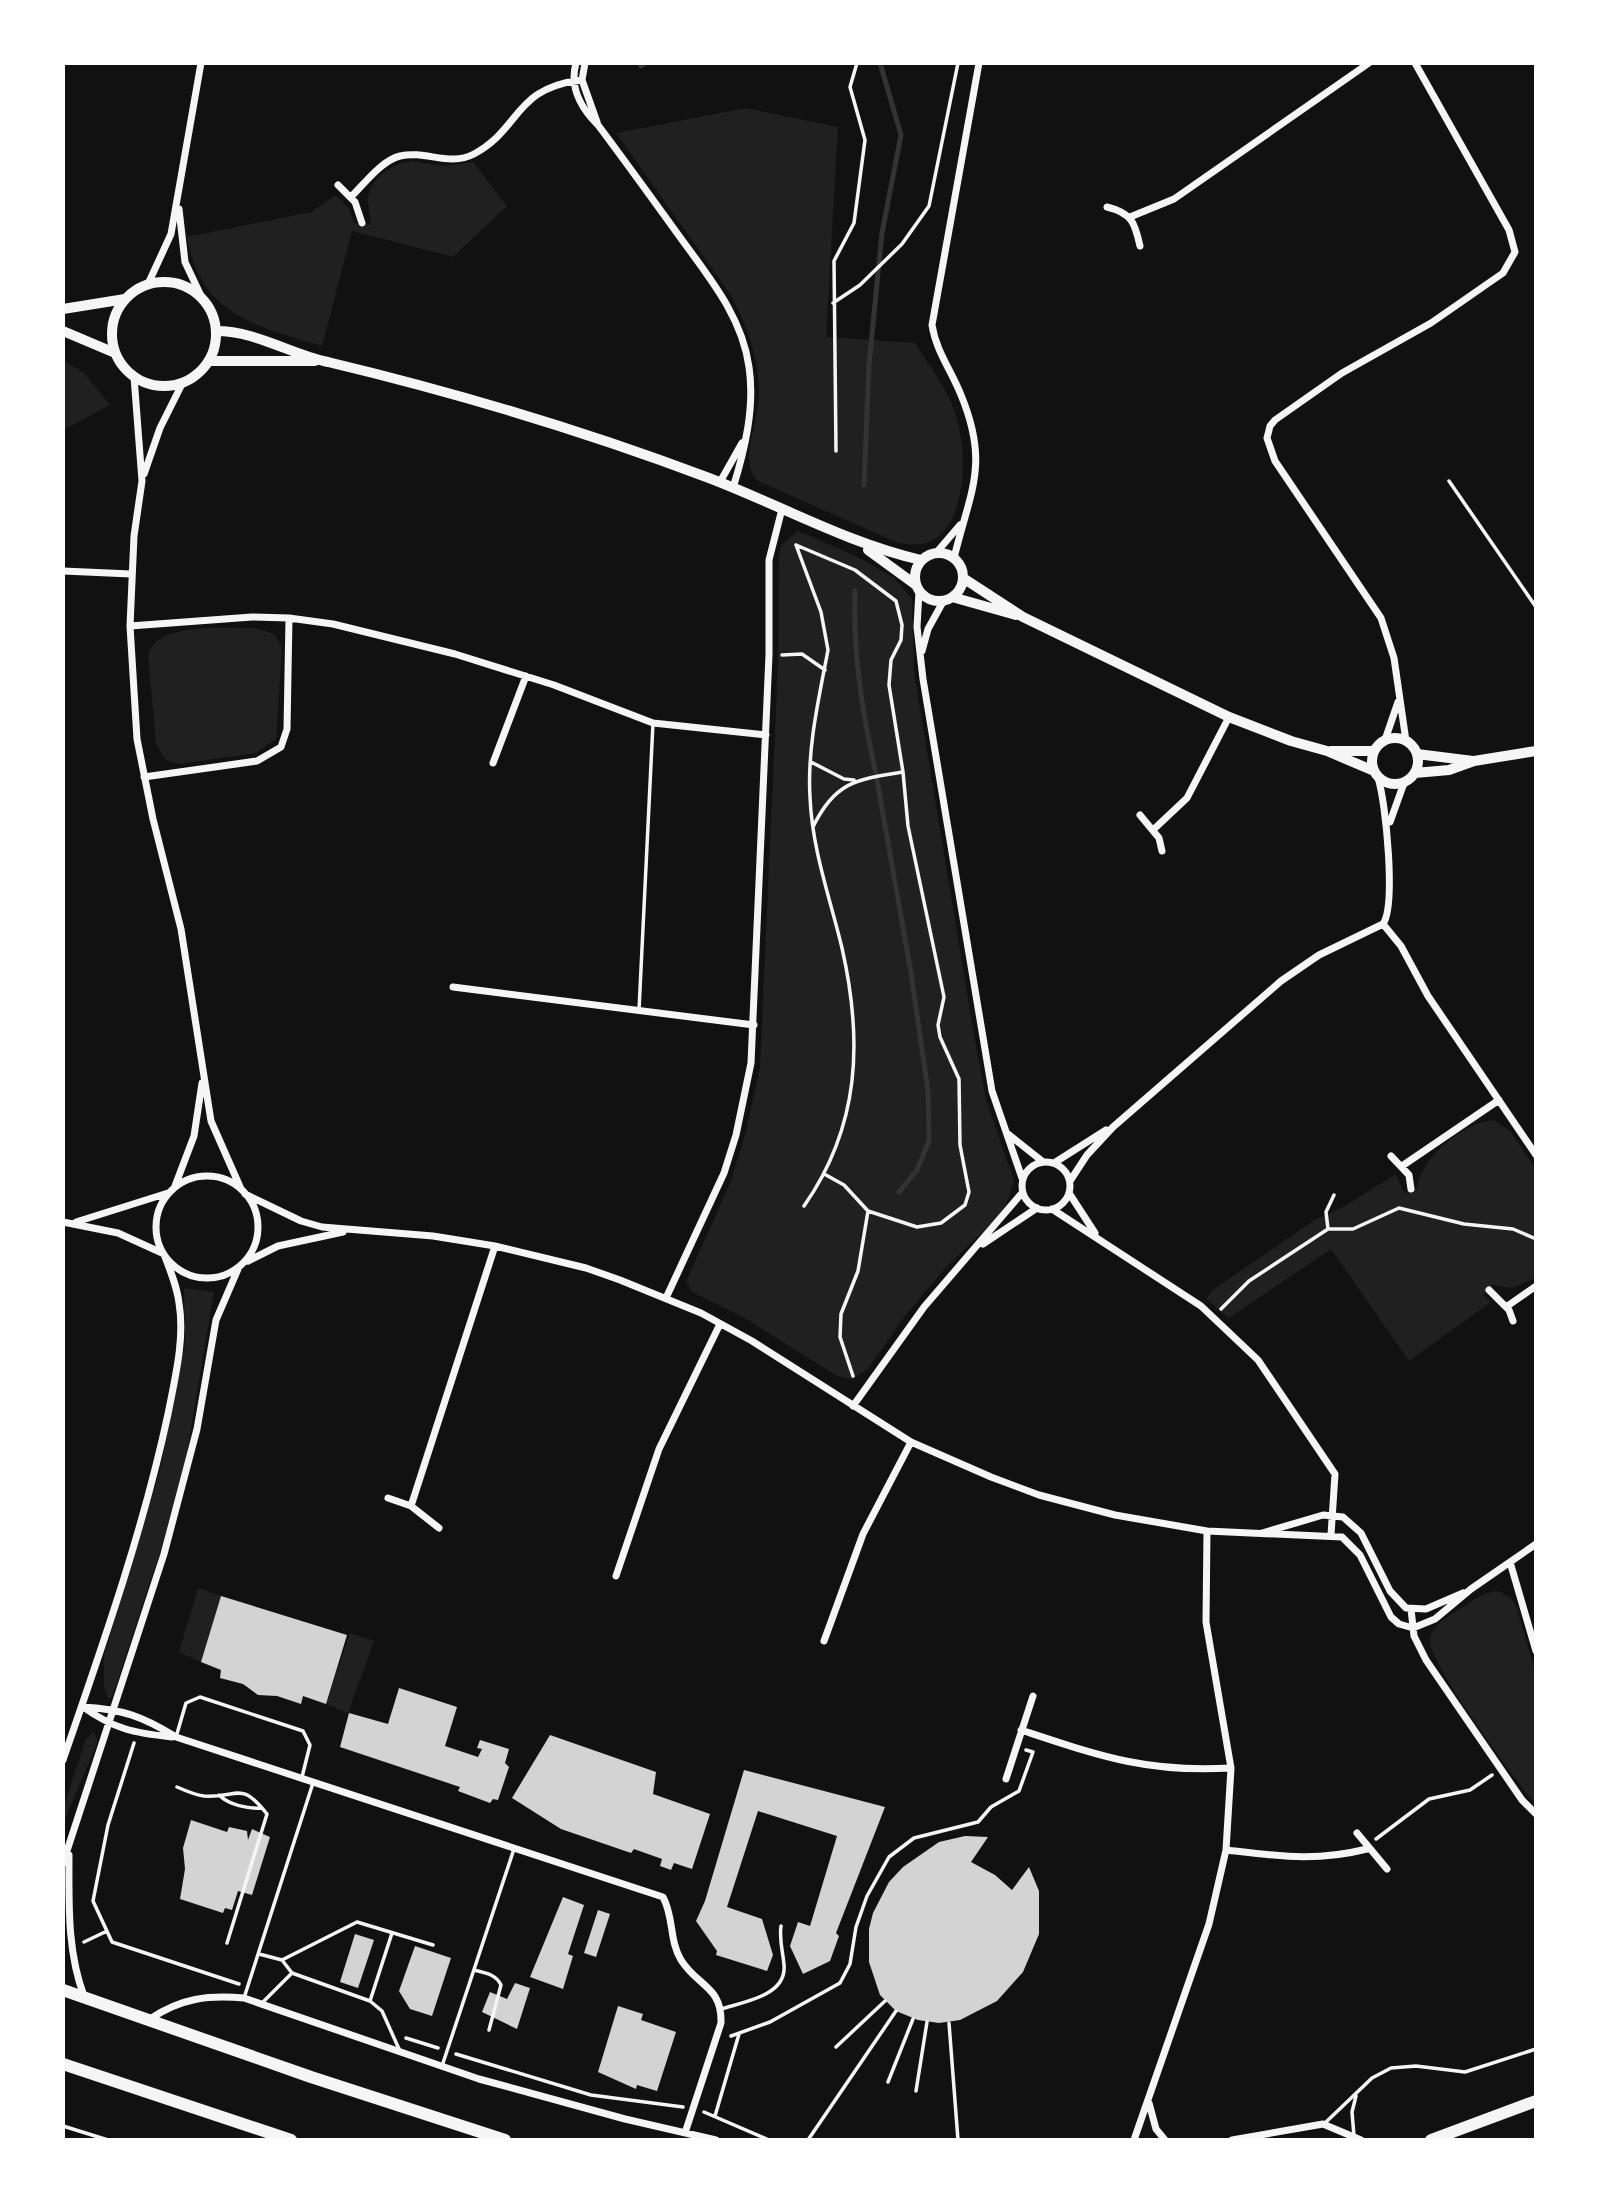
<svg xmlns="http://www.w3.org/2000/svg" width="1599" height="2203" font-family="Manrope,sans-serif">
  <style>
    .green { fill: #202020 }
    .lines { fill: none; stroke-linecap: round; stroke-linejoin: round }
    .stream { stroke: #333; stroke-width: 5 }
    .building { fill: #d3d3d3 }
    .path { stroke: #f5f5f5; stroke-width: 3.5 }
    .service { stroke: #f5f5f5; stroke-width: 3.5 }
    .minor { stroke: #f5f5f5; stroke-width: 7 }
    .tertiary { stroke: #f5f5f5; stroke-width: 10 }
    .trunk { stroke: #f5f5f5; stroke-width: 12 }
  </style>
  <rect width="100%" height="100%" fill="#111"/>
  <path class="green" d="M746,108L838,127L826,337L915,343C929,365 947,388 955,413C971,458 967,563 896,542L758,481C737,460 760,421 759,393C758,356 747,325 730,294L616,133Z
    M411,161L444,166L473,162L507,206L453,257L352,231L322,346C256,326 200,315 187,237L311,212L336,195L348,207L354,223L371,225C371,217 368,210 368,202C367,179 392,164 411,161Z
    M63,360L84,373L110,405L63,430Z
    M798,531L860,558L894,578L912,599L914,672L974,1035L986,1099L1014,1181L1006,1205L995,1220L947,1266L904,1317L868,1369L852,1379L837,1376L743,1317L692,1292L686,1282L731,1181L746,1131L760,1067L778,665L779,557L781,545Z
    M255,628L274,634L282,647L276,739L256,753L179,764L166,760L156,744L148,655C158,621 225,629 255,628Z
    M1493,1120L1510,1131L1536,1169V1278L1512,1288L1493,1285L1483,1295L1491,1302L1409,1361L1331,1249L1229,1318L1206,1299L1213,1290L1313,1221L1345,1206L1396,1174L1404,1193L1417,1189C1420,1158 1463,1123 1493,1120Z
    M184,1288L214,1292L186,1458L162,1546L112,1697L108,1699L104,1688V1655L160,1471L185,1344Z
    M198,1588L221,1596L201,1662L179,1652Z
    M1498,1591L1511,1598L1516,1606L1536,1674V1803L1529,1797C1512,1774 1426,1660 1430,1639C1433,1624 1448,1616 1460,1609C1472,1601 1483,1592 1498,1591Z
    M350,1633L374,1641L348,1713L326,1704Z
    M94,1732L98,1741L63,1824V1808L86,1739Z"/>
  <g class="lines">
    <path class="stream" d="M641,66L645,63
      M864,485L869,365L882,233L901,135L880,63
      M855,591C853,654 862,712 876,774
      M877,780L911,973L928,1091L929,1141L917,1170L899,1192"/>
  </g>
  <path class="building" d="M221,1596L347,1635L326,1704L303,1696L301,1704L277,1696L258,1695L243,1684L220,1678L221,1670L201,1662Z
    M399,1688L457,1707L445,1746L478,1757L482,1749L477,1748L480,1740L509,1749L505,1763L509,1767L498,1800L493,1799L490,1803L458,1791L460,1787L340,1747L349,1713L388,1724Z
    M550,1735L656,1772L653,1794L710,1814L692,1869L674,1863L671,1870L660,1866L662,1859L634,1849L631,1853L561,1829L512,1798Z
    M744,1770L885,1807L836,1933L839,1936L830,1961L803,1974L790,1946L798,1922L810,1926L837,1836L758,1811L727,1907L762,1919L773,1955L767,1971L716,1955L717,1951L696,1921L705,1901Z
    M191,1820L227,1832L229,1827L247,1831L248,1840L252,1829L270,1837L252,1895L238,1891L232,1910L225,1908L223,1913L180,1899L185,1869L183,1848Z
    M965,1836L988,1837L971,1862L995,1875L1012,1890L1029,1867L1039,1891V1934L1023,1972L997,2001L960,2020L939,2023L918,2020L896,2011L880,1995L869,1962V1929L873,1913L889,1882L903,1867L939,1842Z
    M563,1897L584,1905L568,1954L573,1956L563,1989L530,1977Z
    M598,1910L610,1914L596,1957L584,1953Z
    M355,1934L374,1940L358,1988L340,1982Z
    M415,1946L451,1958L432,2016L410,2009L399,1991Z
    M515,1983L530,1988L517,2029L482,2012L490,1992L507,1999Z
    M618,2006L643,2014L641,2020L676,2032L657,2091L637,2085L636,2089L598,2072Z"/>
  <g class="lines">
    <path class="path" d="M833,303L860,285L902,244L929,206L958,63
      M836,451L834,261L854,223L865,140L850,87L857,63
      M796,545L855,570L896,601L902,625L901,640L891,660L889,685L903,772L908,826L944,997L938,1025L940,1037L959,1079L960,1145L969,1192L965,1205L941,1223L917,1227L868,1211L844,1185L826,1175
      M796,545L821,612L828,650C819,698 807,748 810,797C812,849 830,898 842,948C863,1041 860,1126 804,1206
      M782,655L802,654L825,670
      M811,762L844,779L854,780
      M813,827C835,781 858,779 903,772
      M1328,1229H1353L1399,1208L1464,1224L1513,1229L1536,1239
      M1221,1309L1249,1281L1328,1229L1326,1212L1334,1195
      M853,1376L840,1337L841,1314L858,1271L868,1211
      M134,1743L108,1825L93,1901L112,1942L239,1984
      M1376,1839L1429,1799L1470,1790L1492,1775
      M84,1942L107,1931
      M949,2023L958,2140
      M731,2036L770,2022L840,1983L850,1964L856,1927L867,1896L889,1857L914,1838L978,1822L991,1807L1019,1791L1033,1752L1026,1750
      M406,2038L438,2048
      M836,2047L885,2001
      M456,2054L591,2095L683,2107
      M888,2082L913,2019
      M916,2091L927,2022
      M704,2112L769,2140
      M715,2116L739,2034
      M63,2126L108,2140
      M808,2140L896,2011"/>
    <path class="service" d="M1449,481L1536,607
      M639,1010L653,723
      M176,1737L186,1703L200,1697L303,1731L310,1745L302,1777
      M177,1787C186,1791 195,1795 204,1796C239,1798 240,1780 267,1814L227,1943
      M219,1795C229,1805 248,1809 262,1808
      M259,1954L282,1960L292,1973L370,2001L382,2011L399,2049
      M282,1960L357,1922L433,1945
      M474,1970C485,1973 496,1974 501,1985L489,2030
      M244,1998L313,1783
      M370,2001L392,1933
      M263,2002L292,1973
      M721,2009C743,2002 787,1996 784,1965C783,1951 779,1941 781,1926
      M442,2066L514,1849
      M1325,2123L1372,2078L1391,2068L1416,2066L1465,2072L1536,2049
      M1354,2136L1352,2112L1356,2096"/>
    <path class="minor" d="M576,63C569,88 581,108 598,125C625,161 651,197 677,233C707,275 742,315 749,367C755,407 745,449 733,488
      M585,63L582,80L597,122
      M338,185L355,202L362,223
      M351,197C365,183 381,161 400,156C426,150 449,167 474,154C522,128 513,88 582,80
      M1107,207C1132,213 1135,223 1140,246
      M179,209L185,262L202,298
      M1130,217L1174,199L1369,63
      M148,284L171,234L201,63
      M134,377L142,481L134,536L130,626L137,739L153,819L181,929L211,1121L241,1189
      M144,474L160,428L182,384
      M720,482L742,443
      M936,553L960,525
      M954,558C970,491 990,465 961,395C951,370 936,351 932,325L979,63
      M63,571L131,574
      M919,591L917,627L923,679L992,1091L1022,1178
      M130,626L252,617L289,618L333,624L455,654L554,685L653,723L766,735
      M922,651L928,629L944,600
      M1385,740L1398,702
      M1406,741L1394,658L1381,618L1275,461L1267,438L1270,426L1275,420L1342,373L1431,323L1503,273L1515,252L1509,230L1415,63
      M493,763L526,676
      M144,777L257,761L281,747L287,729L289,618
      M1140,815L1159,838L1162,851
      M1390,822L1404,783
      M1153,830L1187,798L1229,717
      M1383,924L1401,946L1428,996L1536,1155
      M453,987L754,1025
      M1008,1134L1042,1161
      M1391,1156L1409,1175L1411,1189
      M1022 1186a24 24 0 1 1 48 0a24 24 0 1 1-48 0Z
      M1054,1163L1106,1130
      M1402,1166L1499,1100
      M156 1227a51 51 0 1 1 102 0a51 51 0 1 1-102 0Z
      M1070,1181L1087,1155L1113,1127L1281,981L1319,955L1383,924C1396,906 1386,802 1378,778
      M175,1186L194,1136L202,1083
      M1069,1193L1095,1233
      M245,1194L301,1221L322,1227L433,1236L495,1246L586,1268L620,1280L701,1313L752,1341L911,1442L991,1477L1039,1495L1115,1515L1207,1531L1342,1537L1360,1555L1391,1617L1399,1624L1413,1628L1435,1619L1471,1589L1536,1544
      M1052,1209L1201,1306L1258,1360L1335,1474L1331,1535
      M63,1222L118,1233L162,1253
      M76,1222L168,1193
      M983,1244L1037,1208
      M248,1261L278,1246L343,1232
      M1489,1290L1509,1310L1513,1321
      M666,1298L724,1173L736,1135L751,1063L769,655V560L782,509
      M1506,1307L1536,1286
      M853,1406L924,1307L1022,1193
      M388,1498L411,1506L439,1528
      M411,1506L495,1246
      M1262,1533L1323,1515L1343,1517L1361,1533L1390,1591L1406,1608L1426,1609L1463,1593
      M1510,1562L1536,1651
      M616,1576L659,1449L720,1324
      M1411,1609L1414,1636L1426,1660L1522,1800L1536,1814
      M824,1641L863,1534L911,1442
      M82,1707C122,1709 142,1716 176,1737L663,1897C674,1917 669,1940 681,1960C698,1987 722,1986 721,2023L685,2133
      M83,1707C114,1729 134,1733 172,1737
      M1021,1730C1100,1756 1147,1773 1231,1768
      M63,1760C102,1647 143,1531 168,1414C175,1378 185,1339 179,1303C177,1287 171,1272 165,1257
      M1006,1779L1033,1696
      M1357,1833L1387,1869
      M1226,1850C1279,1856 1315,1862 1367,1849
      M69,1855C69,1903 67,1951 84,1996
      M63,1863L164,1554L197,1429L216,1320L238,1269
      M150,2019C181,1998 208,1995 244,1998L479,2079L625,2119L716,2140
      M1149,2103L1156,2129L1165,2140
      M1134,2140L1209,1924L1226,1850L1231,1768L1206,1622L1207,1531
      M1232,2140L1323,2124L1361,2140"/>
    <path class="tertiary" d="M112 334a52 52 0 1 1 104 0a52 52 0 1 1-104 0Z
      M63,309L125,299
      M63,331L115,353
      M216,331C256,331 290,354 328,362C458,393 584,431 709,478C780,505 847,543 921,560
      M209,361H315
      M868,550L916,585
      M915 577a24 24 0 1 1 48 0a24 24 0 1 1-48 0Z
      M963,578L1023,617L1229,717L1291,741L1327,751L1374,771
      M952,597L1016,615
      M1372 761a23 23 0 1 1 46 0a23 23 0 1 1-46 0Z
      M1331,751H1373
      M1417,754L1473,761
      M1415,773L1449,770L1474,761L1536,751"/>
    <path class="trunk" d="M63,1990L311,2077L505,2140
      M63,2064L291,2140
      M1431,2140L1536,2101"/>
  </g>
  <rect width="1599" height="2203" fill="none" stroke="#ffffff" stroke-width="130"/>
</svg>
